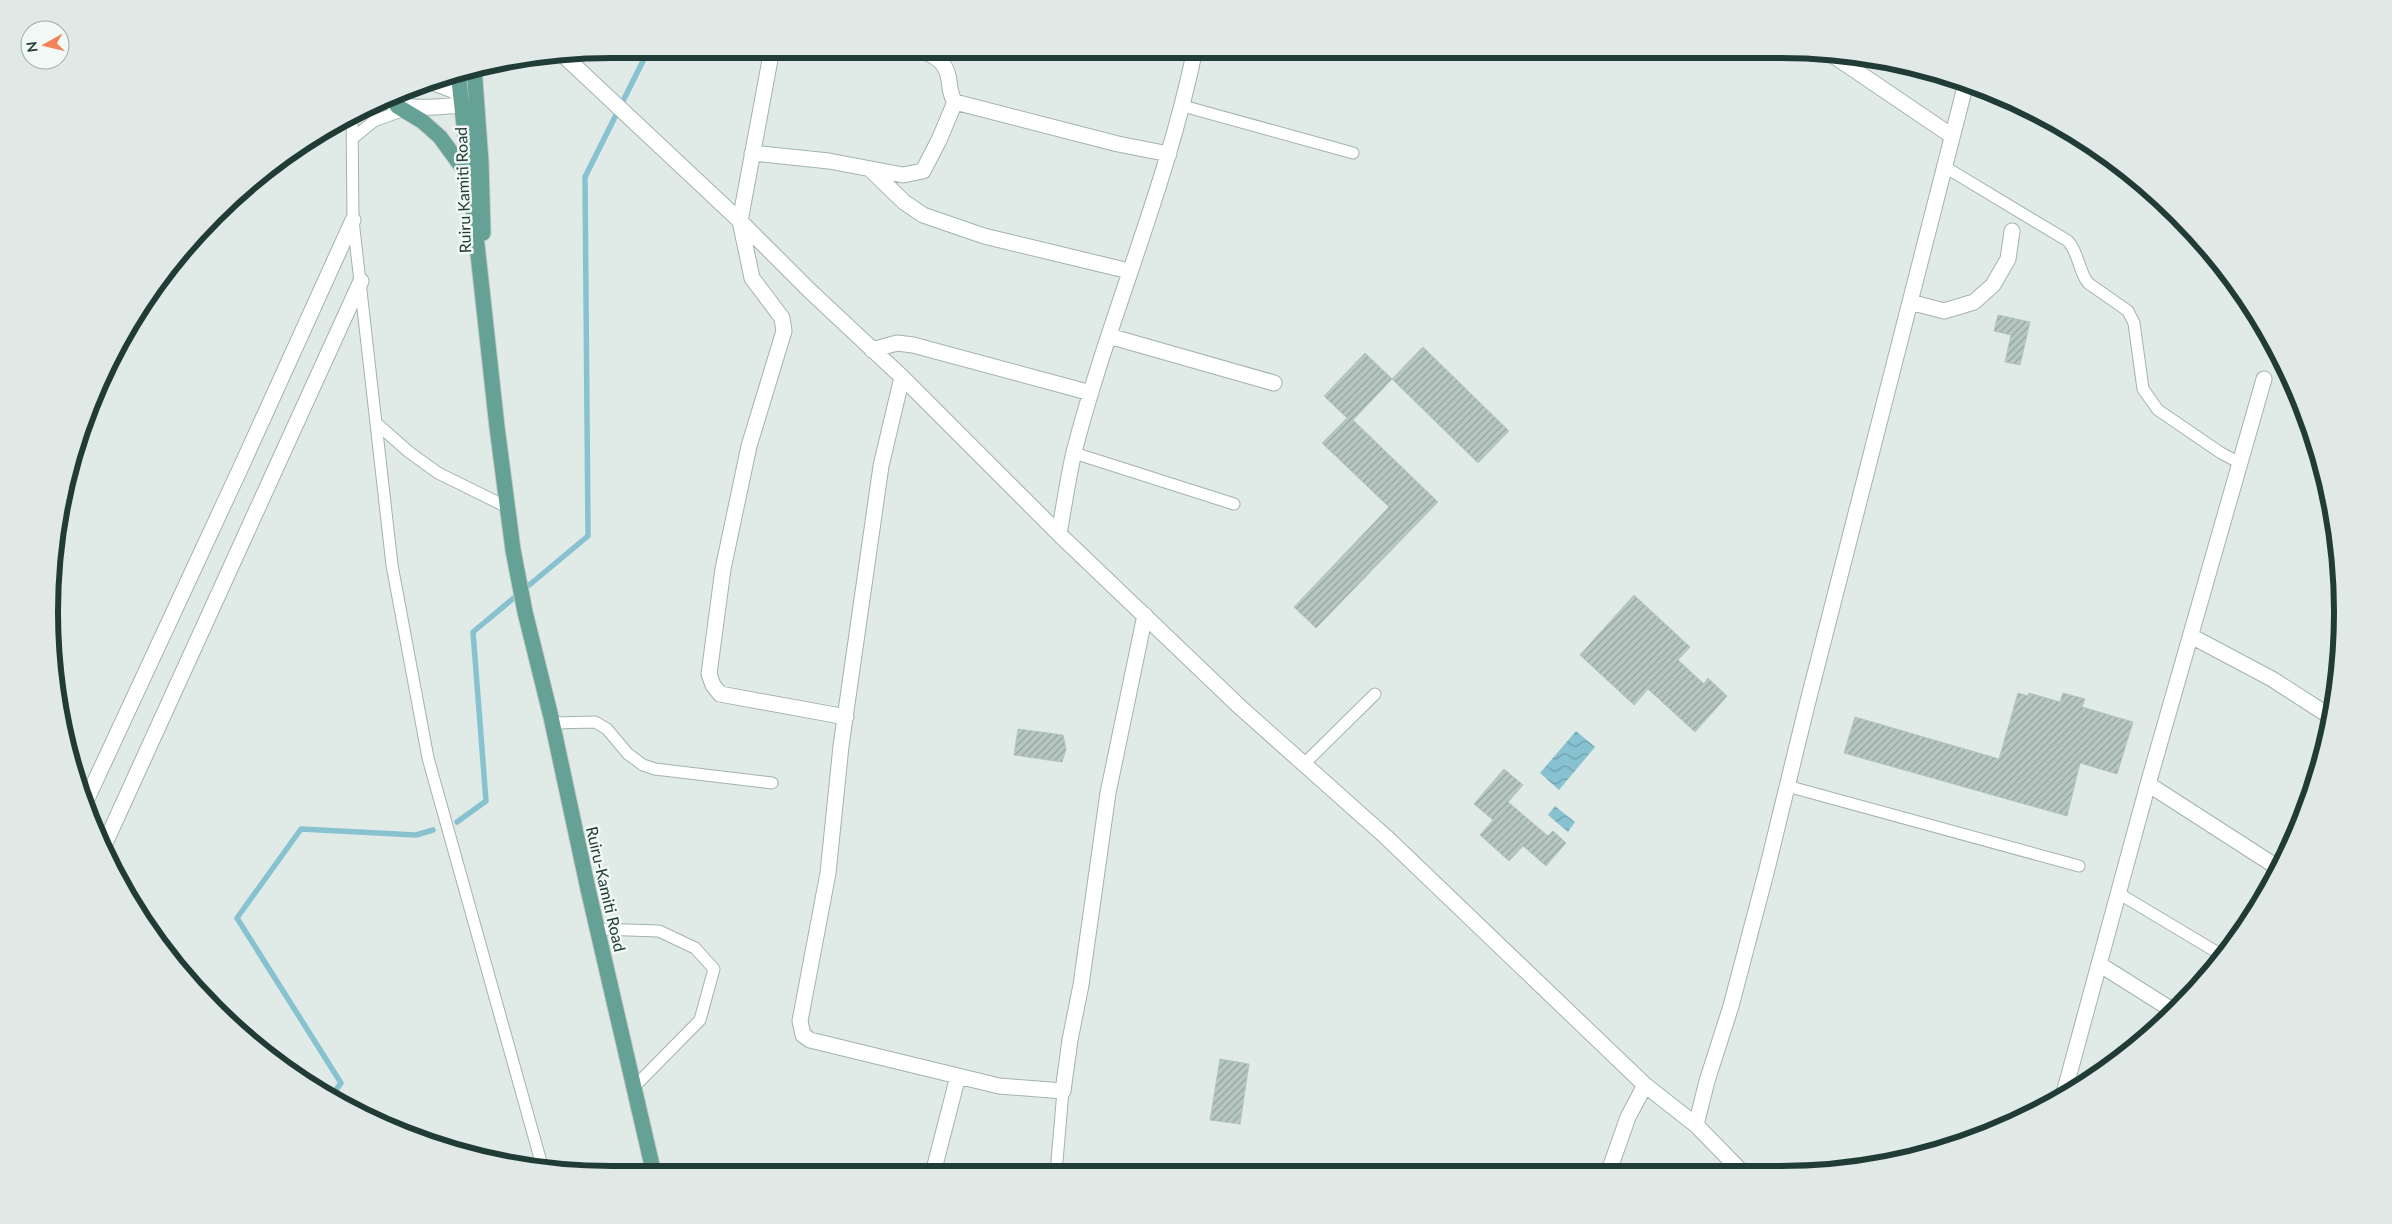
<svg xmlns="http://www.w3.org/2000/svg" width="2392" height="1224" font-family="Lato,sans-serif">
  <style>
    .water { fill: url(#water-waves) }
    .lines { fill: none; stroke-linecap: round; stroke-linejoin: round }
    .stream { stroke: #88c2d1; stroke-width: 5.5 }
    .building { fill: url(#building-hatch); stroke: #b3c5be }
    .service-casing { stroke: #a3b3ae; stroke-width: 13 }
    .minor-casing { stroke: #a3b3ae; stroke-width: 17 }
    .primary-casing { stroke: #c1c8c7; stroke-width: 17 }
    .service { stroke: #fff; stroke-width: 11 }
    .minor { stroke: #fff; stroke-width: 15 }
    .primary { stroke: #65a194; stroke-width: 15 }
    .labels { text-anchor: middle; stroke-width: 5; stroke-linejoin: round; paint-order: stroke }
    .street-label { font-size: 16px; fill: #213c36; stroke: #f1f8f5 }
    .rim { fill: none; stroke: #213c36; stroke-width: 6 }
  </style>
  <defs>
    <pattern id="water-waves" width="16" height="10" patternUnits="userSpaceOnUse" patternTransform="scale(1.25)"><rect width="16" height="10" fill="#88c2d1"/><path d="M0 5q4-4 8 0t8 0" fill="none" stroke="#6f9faa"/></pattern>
    <pattern id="building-hatch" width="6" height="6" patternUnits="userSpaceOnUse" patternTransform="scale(1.25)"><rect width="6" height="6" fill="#b6c6c0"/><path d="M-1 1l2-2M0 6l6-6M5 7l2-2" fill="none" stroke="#94a29d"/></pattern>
  </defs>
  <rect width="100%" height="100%" fill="#e0ebe7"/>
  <path class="water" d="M1576,731L1595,747L1559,790L1540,773Z
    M1555,806L1575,822L1568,832L1548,815Z"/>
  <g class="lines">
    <path class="stream" d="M457,822L486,801L473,632L588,536L585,177L649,49
      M330,1098L341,1083L237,918L301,829L416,835L433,830"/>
  </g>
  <path class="building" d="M1998,315L2030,322L2020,365L2005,362L2011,335L1994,331Z
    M1423,347L1509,431L1478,463L1392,379Z
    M1365,353L1392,379L1353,420L1438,502L1316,628L1294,607L1389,507L1322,443L1347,418L1324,396Z
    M1634,595L1690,647L1678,660L1704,684L1708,678L1727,696L1695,732L1648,689L1634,705L1580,655Z
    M2018,693L2028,696L2029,693L2060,702L2063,693L2085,699L2082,707L2133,722L2117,774L2080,763L2067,816L1844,753L1855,717L1999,759Z
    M1018,729L1063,735L1066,749L1062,762L1014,755Z
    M1504,769L1523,785L1508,802L1548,836L1553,831L1566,843L1546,866L1523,846L1509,861L1480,835L1493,820L1474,804Z
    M1220,1059L1249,1064L1240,1124L1210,1120Z"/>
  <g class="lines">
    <g class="service-casing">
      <path id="service" d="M1183,106L1353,153
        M352,114L353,220L392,565L428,758L543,1169
        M353,138L374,121L404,110
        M1945,167L2068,241C2079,253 2078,270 2088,283L2128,311L2134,323L2143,389L2158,410L2221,453L2240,463
        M376,423L409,452L438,473L507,507
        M1074,453L1234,504
        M552,723L595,722L607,729L628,754L643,765L655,769L772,783
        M1304,764L1375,694
        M1787,786L2079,866
        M2118,893L2225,957
        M597,929L659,931L695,948L714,969L700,1020L635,1086
        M1056,1173L1063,1091"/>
    </g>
    <g class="minor-casing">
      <path id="minor" d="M772,49L740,221L752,278L782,318L784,331L749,446L723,569L709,674L713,685L720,694L846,717
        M908,49C924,51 941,55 947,72C951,83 948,92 955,102L1118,144L1169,154
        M1828,52L1952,136
        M562,54L740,221L809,290L902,377L1059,534L1241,708L1386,837L1645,1085L1696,1125L1741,1171
        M427,80L460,93
        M384,100C409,111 435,107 461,105
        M752,153L829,161L903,175L923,171L939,140L955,102
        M871,170L904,202L923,215L984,236L1129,271
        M1910,302L1944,311L1974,302L1993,285L2008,259L2012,231
        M1109,336L1274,383
        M872,350L897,343L913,345L1091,393
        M902,377L881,466L841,746L828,873L800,1021L803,1035L810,1040L999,1086L1063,1091L1070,1040L1081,985L1108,793L1145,615
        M1059,534C1064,506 1068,478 1074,452C1109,316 1167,187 1195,49
        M2191,636L2272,679L2331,717
        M2148,784L2280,869
        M85,803L241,467L353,220
        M102,850L361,281
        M2099,964L2172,1010
        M2064,1093L2148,784L2264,379
        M1696,1125L1707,1081L1731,1006L1767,869L1807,705L1966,83
        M1609,1171L1628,1117L1645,1085
        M933,1173L958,1076"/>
    </g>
    <g class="primary-casing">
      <path id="primary" d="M474,67L481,162L483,233
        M458,71L497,427L513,550L525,612L551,717L588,889L654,1174
        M397,106L422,121L440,137L467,174"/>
    </g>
    <use href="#service" class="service"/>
    <use href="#minor" class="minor"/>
    <use href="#primary" class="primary"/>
  </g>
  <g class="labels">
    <g class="street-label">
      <text transform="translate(463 190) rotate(-92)" y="6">Ruiru Kamiti Road</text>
      <text transform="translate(606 889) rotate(77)" y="6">Ruiru-Kamiti Road</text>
    </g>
  </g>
  <path d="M0 0H2392V1224H0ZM612 58H1780A554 554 0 0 1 2334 612V612A554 554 0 0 1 1780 1166H612A554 554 0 0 1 58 612V612A554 554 0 0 1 612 58Z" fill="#e0e9e6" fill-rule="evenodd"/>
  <path class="rim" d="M612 58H1780A554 554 0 0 1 2334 612V612A554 554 0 0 1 1780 1166H612A554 554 0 0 1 58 612V612A554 554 0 0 1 612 58Z"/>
  <g transform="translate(45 45) rotate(262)"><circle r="24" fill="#f1f8f5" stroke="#9eada9"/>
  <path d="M0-4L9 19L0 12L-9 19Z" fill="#f28558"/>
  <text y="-8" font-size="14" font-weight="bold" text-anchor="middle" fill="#213c36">N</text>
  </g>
</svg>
